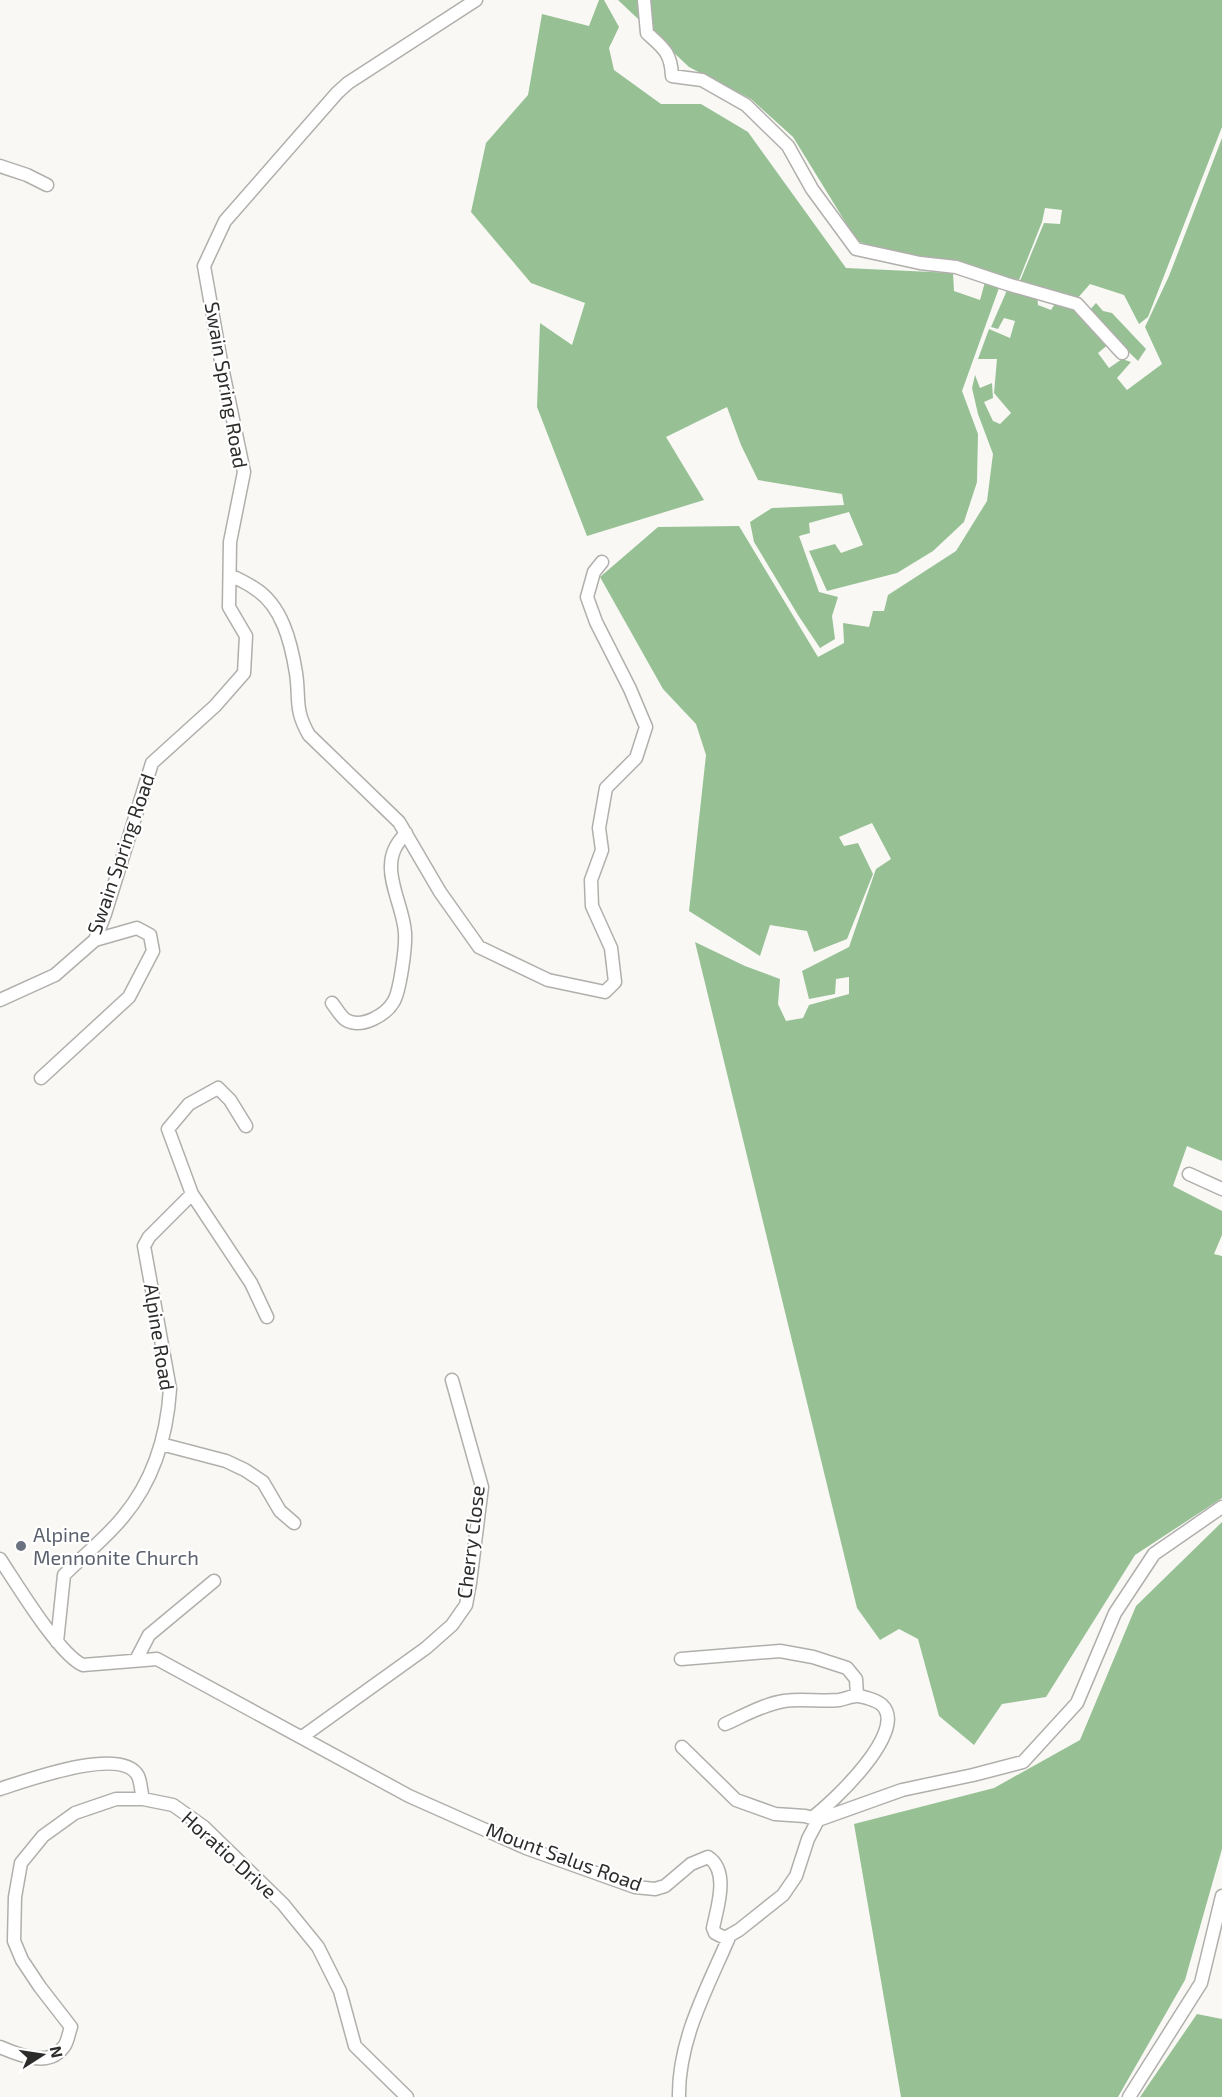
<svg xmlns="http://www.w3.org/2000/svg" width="1222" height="2097" font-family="'Exo 2',sans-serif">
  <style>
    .forest { fill: #97c194 }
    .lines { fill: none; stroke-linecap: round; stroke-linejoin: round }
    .minor-casing { stroke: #b0afac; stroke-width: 15 }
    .minor { stroke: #fff; stroke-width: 12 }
    .worship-dot { fill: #6b7280; stroke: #fff; stroke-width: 2 }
    .labels { text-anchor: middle; stroke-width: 4.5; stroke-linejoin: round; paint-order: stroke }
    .street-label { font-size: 20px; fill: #2c2c2b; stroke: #fff }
    .worship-label { font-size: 20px; fill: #5b616d; stroke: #fff; text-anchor: start }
  </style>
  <rect width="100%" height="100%" fill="#f9f8f5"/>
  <path class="forest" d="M599,0H604L619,27L609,48L614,70L661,104H701L748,132L846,268L953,273L954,291L980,300L985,282L999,288L962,391L978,434L977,482L964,522L933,551L897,573L827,591L809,551L835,544L841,553L863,545L849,512L809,523L810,533L799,536L819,592L838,597L832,616L835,639L820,648L798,615L754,542L750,522L772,508L844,505L842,494L758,480L741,445L727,407L666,437L704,500L587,536L537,407L540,323L572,345L585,303L531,283L471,212L486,143L528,95L542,14L589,26Z
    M618,0H1222V127L1148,317L1139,324L1124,295L1090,284L1076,300L1067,295L1020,281L1044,223L1060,224L1062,210L1045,208L1042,222L1019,280L890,253L857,241L793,137L751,99L689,67Z
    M1222,138V1161L1187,1146L1173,1186L1222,1211V1235L1214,1254L1222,1256V1498L1135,1555L1046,1697L1002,1704L974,1745L939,1716L918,1639L899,1629L880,1640L857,1608L695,942L745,966L780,979L778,1004L786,1021L803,1018L809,1005L849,994V977L836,979L835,994L809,999L802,971L849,947L876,869L891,859L872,823L839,837L844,846L858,843L873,874L847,939L814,952L807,931L770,925L760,956L689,911L706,755L696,724L663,689L600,577L658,527L739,526L818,657L844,643L843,623L869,627L873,611H884L888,595L956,551L987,501L993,454L978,414L972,388L975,375L980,388L992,383L993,398L984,402L993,421L1000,424L1011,413L994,393L997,359H978L989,329L1010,338L1015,321L1004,318L998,329L991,327L1008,288L1037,295L1038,305L1051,310L1056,302L1074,309L1110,343L1098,353L1109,368L1122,359L1131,362L1117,378L1127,390L1162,364L1145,327L1169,276Z
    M1096,303L1103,311L1112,313L1146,349L1138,361L1088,312Z
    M1222,1522V1849L1185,1980L1118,2097H901L854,1824L994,1788L1080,1740L1136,1606Z
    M1197,2014L1222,2019V2097H1140Z"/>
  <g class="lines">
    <g class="minor-casing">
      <path id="minor" d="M644,0L647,33C663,48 671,52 672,76L702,80L746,105L788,146L812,189L856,249L920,263L956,267L1007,284L1077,304L1122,353
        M0,166L27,175L47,185
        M230,575C238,579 247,583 254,588C282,605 291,642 296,673C300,700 294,709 309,735L399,822L440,892L479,947L548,980L605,992L615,982L611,948L592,906L591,880L602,850L599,828L606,788L636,758L646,727L630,689L596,622L587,597L594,572L602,562
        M0,1000L55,975L95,940L105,914L152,763L215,706L244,673L246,636L229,607L230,542L244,472L222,367L204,266L225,221L337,93L348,83L476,0
        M332,1003C336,1008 341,1017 346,1020C362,1029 386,1015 394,1001C400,990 406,947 405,933C404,912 390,886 391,866C391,852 397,843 406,833
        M41,1078L129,997L153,951L150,935L137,928L95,940
        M246,1126L230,1100L218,1088L189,1104L168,1129L192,1194L251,1283L267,1317
        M1189,1174L1222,1189
        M161,1444L226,1461L245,1470L263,1482L280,1511L294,1523
        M0,1559C16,1583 60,1656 83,1665L157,1659L409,1796L526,1848L635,1887L655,1889L665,1886L691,1864L708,1857C730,1871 717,1908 713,1928L715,1933L725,1938L739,1930L783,1895L796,1876L808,1839L818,1820L902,1790L973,1775L1023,1762L1077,1703L1115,1613L1154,1554L1222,1507
        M57,1642L64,1575C83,1556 106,1538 123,1517C154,1480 167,1436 170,1389L144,1246L149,1237L192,1194
        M681,1659L780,1651L813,1657L847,1668L856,1679L857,1696
        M136,1660L149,1635L214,1581
        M725,1724C743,1716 764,1704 784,1701C802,1698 821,1702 839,1700C845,1699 851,1696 857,1696C863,1696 878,1701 882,1705C909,1731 832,1803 813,1817
        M302,1737L426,1648L452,1625L466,1605L470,1583L482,1487L452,1380
        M682,1747L736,1800L775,1814L805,1816L818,1820
        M0,1789C25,1781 122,1745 138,1776C141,1782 141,1792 143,1799
        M0,2047C19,2055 50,2069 65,2045C68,2040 69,2032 71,2027L40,1987L22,1960L14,1941L15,1897L21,1863L43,1836L75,1813L116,1799H143L173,1805L204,1827L283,1904L318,1947L340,1991L355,2046L407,2097
        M679,2097C678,2039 708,1987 730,1935
        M1129,2097L1201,1983L1222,1896"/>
    </g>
    <use href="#minor" class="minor"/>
  </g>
  <circle class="worship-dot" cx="21" cy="1546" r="6"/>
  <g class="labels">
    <g class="street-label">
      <text transform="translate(226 385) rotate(80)" y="7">Swain Spring Road</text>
      <text transform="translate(121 854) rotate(-71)" y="7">Swain Spring Road</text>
      <text transform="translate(159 1337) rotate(81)" y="7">Alpine Road</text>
      <text transform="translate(471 1542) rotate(-83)" y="7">Cherry Close</text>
      <text transform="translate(229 1855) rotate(42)" y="7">Horatio Drive</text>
      <text transform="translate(564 1857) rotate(20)" y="7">Mount Salus Road</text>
    </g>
    <g class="worship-label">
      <text x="33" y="1542">Alpine<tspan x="33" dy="23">Mennonite Church</tspan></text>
    </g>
  </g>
  <g transform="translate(42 2055) rotate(78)" stroke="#ffffff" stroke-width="4.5" paint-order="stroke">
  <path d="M0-4.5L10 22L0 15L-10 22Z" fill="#2c2c2b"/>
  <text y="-9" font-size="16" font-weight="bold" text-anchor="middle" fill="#2c2c2b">N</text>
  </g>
</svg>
